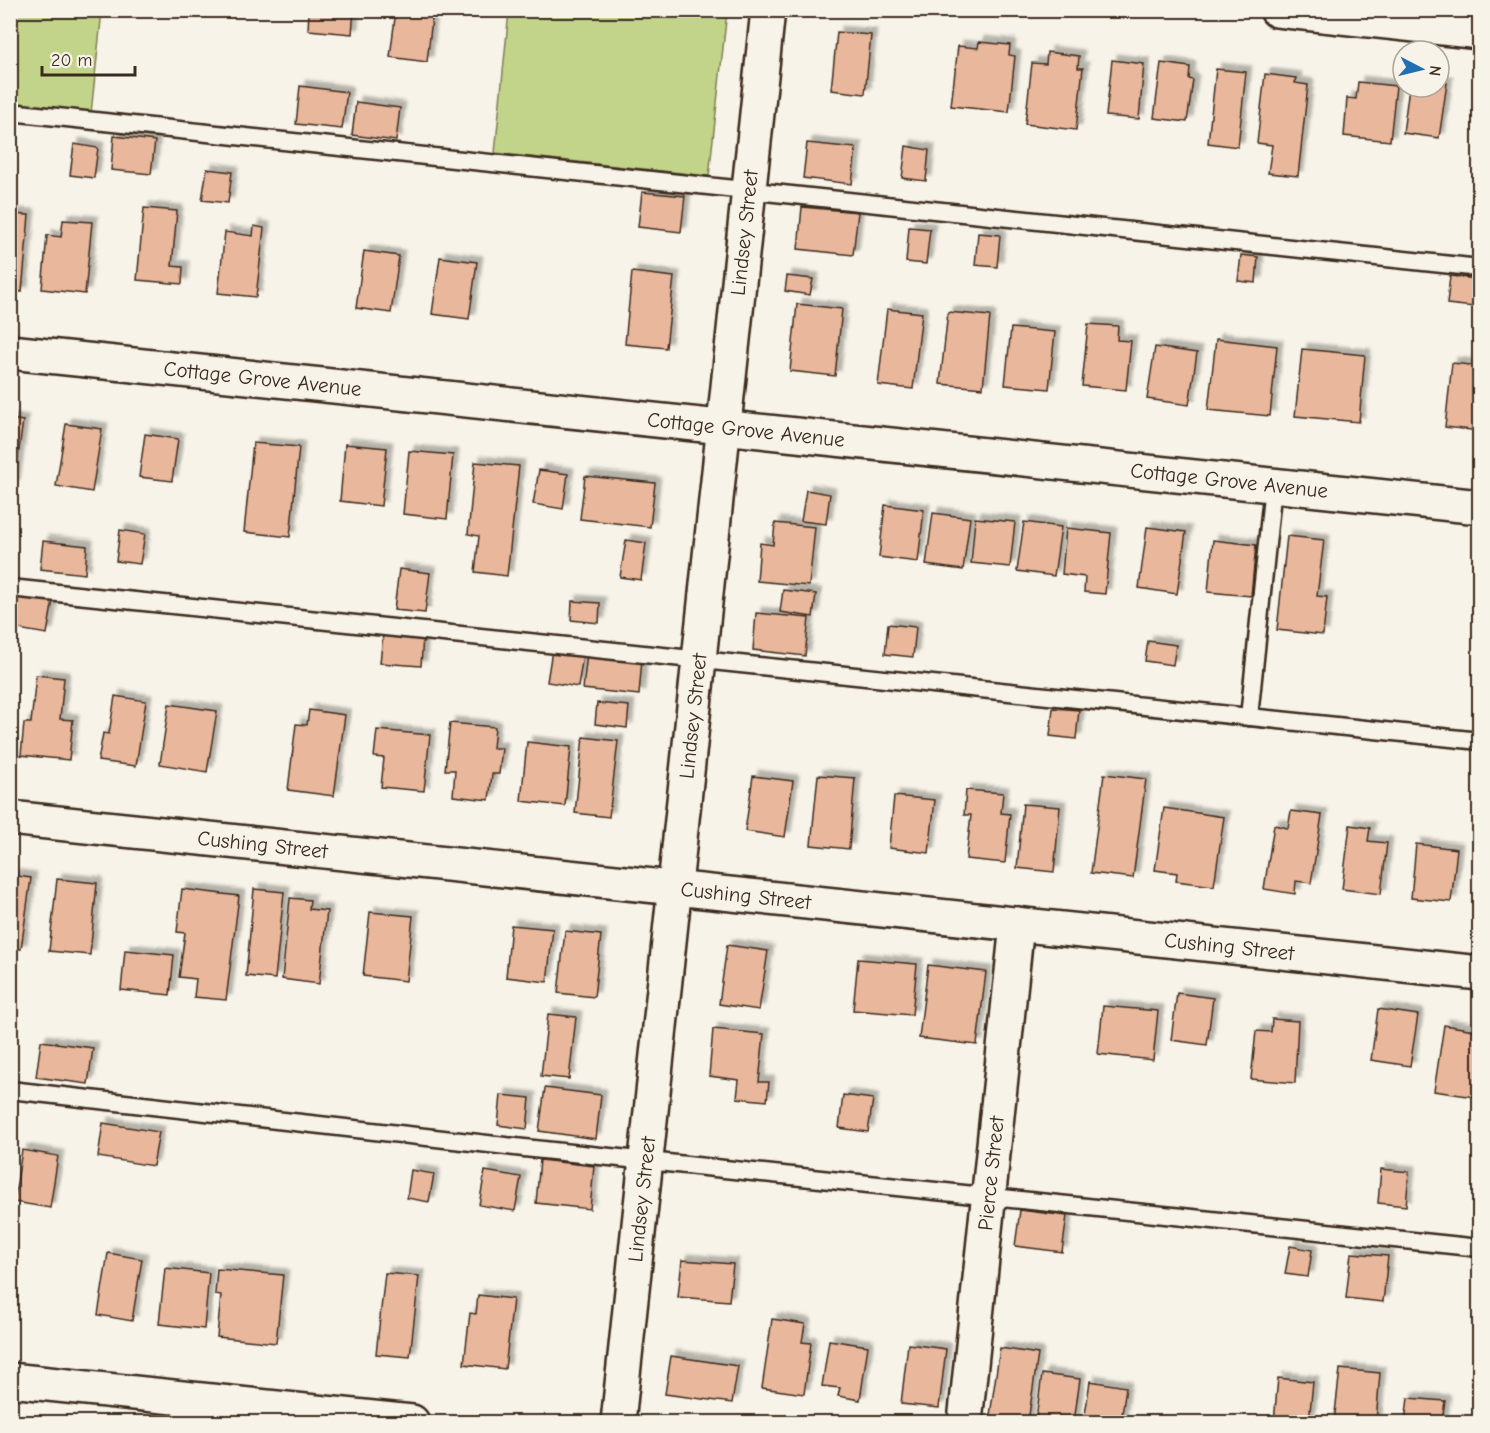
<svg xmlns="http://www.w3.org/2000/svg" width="1490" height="1433" viewBox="0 0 1490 1433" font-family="'Comic Neue',sans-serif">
  <defs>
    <filter id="shadow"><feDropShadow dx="5.5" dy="-5.5" stdDeviation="1.5" flood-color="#0004"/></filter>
  </defs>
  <rect width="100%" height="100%" fill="#f7f3e8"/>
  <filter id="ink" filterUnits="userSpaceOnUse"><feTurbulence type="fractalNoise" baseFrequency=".0167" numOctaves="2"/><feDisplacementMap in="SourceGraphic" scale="12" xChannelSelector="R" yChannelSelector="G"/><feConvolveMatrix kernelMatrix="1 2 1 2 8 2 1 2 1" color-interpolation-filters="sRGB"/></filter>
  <g filter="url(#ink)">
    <g fill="#c1d489" stroke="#7e7f54" stroke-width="1.5">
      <path d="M11,11H102L91,113L11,105Z"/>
      <path d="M509,11H727L709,176L495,153Z"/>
    </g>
    <g fill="#e9b79b" stroke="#3b2a1e" stroke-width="1.5" filter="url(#shadow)">
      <path d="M108,10H148V15Z"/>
      <path d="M309,10H354L352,34L308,30Z"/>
      <path d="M396,10H433L427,62L390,57Z"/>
      <path d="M837,32L871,35L865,94L831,90Z"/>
      <path d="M979,42L1010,45L1009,55L1015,56L1009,112L951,106L958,46L978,48Z"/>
      <path d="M1047,52L1079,56L1078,68H1083L1076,130L1025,124L1032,63L1046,64Z"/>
      <path d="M1112,60L1144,64L1139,119L1106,116Z"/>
      <path d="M1161,63L1190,67L1189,79L1193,80L1187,122L1154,118Z"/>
      <path d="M1216,69L1246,72L1238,147L1208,143Z"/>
      <path d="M1265,74L1296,78L1295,83L1308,85L1298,176L1268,173L1272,145L1257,143Z"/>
      <path d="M1358,82L1396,86L1390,141L1344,136L1347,98L1356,99Z"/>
      <path d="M1439,82L1447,83L1439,138L1403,133L1409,87H1439Z"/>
      <path d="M300,86L347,92L342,129L296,124Z"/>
      <path d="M356,102L400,108L396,141L352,135Z"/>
      <path d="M114,136L155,141L151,174L111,170Z"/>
      <path d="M807,143L856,148L852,184L803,178Z"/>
      <path d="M74,144L98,148L94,178L70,175Z"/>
      <path d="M906,146L929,150L926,181L902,178Z"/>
      <path d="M207,169L232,172L228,203L202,200Z"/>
      <path d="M642,192L685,196L681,232L638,227Z"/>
      <path d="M802,207L858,212L853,255L798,249Z"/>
      <path d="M144,208L177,211L172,266L183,267L182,284L137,280Z"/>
      <path d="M10,214L29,215L22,292L10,291Z"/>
      <path d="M63,220L92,222L85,294L42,289L47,235L61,237Z"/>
      <path d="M254,226L264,228L256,297L218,293L225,232L253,236Z"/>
      <path d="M909,227L930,229L926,264L906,262Z"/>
      <path d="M978,233L1000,235L997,267L975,265Z"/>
      <path d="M364,251L399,256L391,313L356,308Z"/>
      <path d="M1241,255L1258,257L1256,283L1238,281Z"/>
      <path d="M440,257L477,262L469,319L432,314Z"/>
      <path d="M632,272L674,277L666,348L625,344Z"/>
      <path d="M787,276L813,279L810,295L785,291Z"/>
      <path d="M1450,276L1477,279L1474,307L1447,304Z"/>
      <path d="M797,304L842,309L835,376L790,371Z"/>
      <path d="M887,309L922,313L913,389L878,385Z"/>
      <path d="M948,312L990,316L983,388L940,384Z"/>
      <path d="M1088,324L1118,326L1117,340L1131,341L1126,390L1082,386Z"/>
      <path d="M1011,328L1055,332L1049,389L1005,385Z"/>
      <path d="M1216,339L1277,346L1270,416L1208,410Z"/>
      <path d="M1155,347L1197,353L1189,405L1147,399Z"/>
      <path d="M1302,349L1365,355L1359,422L1295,416Z"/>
      <path d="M1452,363L1480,366V431L1445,427Z"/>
      <path d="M10,419L23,421L14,485L10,484Z"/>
      <path d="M66,424L102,429L92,492L56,486Z"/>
      <path d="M145,434L178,439L172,481L139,477Z"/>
      <path d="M253,443L299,447L290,537L244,532Z"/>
      <path d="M345,444L387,448L381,506L340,501Z"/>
      <path d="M409,451L453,455L447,519L403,514Z"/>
      <path d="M475,462L519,466L507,576L475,572L479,536L468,534Z"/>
      <path d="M539,470L568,474L563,509L533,504Z"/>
      <path d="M585,476L655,483L650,527L580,519Z"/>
      <path d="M806,490L830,494L826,524L801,521Z"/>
      <path d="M885,505L924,510L918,562L879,557Z"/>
      <path d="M933,513L970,518L963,570L926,565Z"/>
      <path d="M975,518L1015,522L1010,567L971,563Z"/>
      <path d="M1024,522L1061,527L1054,576L1017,571Z"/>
      <path d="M775,523L815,527L809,586L757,581L760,543L773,545Z"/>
      <path d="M1147,527L1186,532L1177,594L1139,588Z"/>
      <path d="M1066,528L1111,533L1105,594L1084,592L1085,577L1062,574Z"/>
      <path d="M120,530L145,534L140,564L116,561Z"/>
      <path d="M1287,536L1324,540L1317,596L1327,597L1323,635L1277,630Z"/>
      <path d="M626,540L646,543L641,580L620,577Z"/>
      <path d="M1213,540L1256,545L1251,596L1208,592Z"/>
      <path d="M43,541L87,546L85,574L40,569Z"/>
      <path d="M399,569L430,573L425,613L394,610Z"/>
      <path d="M783,590L816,594L813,617L780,612Z"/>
      <path d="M18,594L53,600L47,634L12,628Z"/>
      <path d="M572,601L600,603L599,623L571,620Z"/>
      <path d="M756,613L809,618L805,656L753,650Z"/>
      <path d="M888,624L916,627L913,657L885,654Z"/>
      <path d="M383,634L423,637L421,666L380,663Z"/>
      <path d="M1148,641L1176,645L1173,665L1145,661Z"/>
      <path d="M552,650L583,655L578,687L547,682Z"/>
      <path d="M587,653L642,659L639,695L583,689Z"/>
      <path d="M36,675L64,678L60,719L73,720L69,760L21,755L24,723H31Z"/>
      <path d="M115,696L146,701L136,766L98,761L103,733L109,734Z"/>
      <path d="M597,703L629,706L627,728L595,724Z"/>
      <path d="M169,704L217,711L207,772L160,764Z"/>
      <path d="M1053,708L1079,710L1076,739L1050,736Z"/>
      <path d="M309,710L345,715L334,796L288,790L296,724L307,725Z"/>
      <path d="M450,723L495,727L493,748H502L499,774H492L489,800L453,796L455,770H445Z"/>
      <path d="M377,730L430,735L424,791L381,787L384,758L374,757Z"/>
      <path d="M583,737L618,741L609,817L575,813Z"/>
      <path d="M527,742L571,747L565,806L521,801Z"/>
      <path d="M1104,774L1146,779L1133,878L1091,873Z"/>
      <path d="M818,775L855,778L849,849L811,845Z"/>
      <path d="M753,776L793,781L785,837L745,831Z"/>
      <path d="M966,790L1003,793L1001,813L1010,814L1005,863L966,859L971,815H964Z"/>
      <path d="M894,796L935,800L929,853L889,848Z"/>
      <path d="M1023,804L1060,807L1054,872L1017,868Z"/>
      <path d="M1164,808L1224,817L1214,886L1176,881L1177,873L1155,870Z"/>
      <path d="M1291,811L1322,815L1311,883L1296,881L1295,894L1264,889L1274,825L1288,828Z"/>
      <path d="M1350,825L1370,828L1368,841L1387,843L1381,894L1342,889Z"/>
      <path d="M1416,844L1457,849L1451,902L1411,898Z"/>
      <path d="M10,875L31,878L21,949L10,947Z"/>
      <path d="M57,879L97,883L90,955L49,951Z"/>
      <path d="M182,889L239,896L226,1000L194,997L196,979L179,977L185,933L177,932Z"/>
      <path d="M254,889L284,892L275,979L246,976Z"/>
      <path d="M290,898L310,900L309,909L327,911L319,984L282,979Z"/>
      <path d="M370,912L413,916L406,981L363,976Z"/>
      <path d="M511,925L553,929L547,982L506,977Z"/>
      <path d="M565,931L601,935L594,997L558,993Z"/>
      <path d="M727,945L768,951L759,1010L719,1004Z"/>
      <path d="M125,950L174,955L170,995L121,990Z"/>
      <path d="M858,959L917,964L912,1015L853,1010Z"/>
      <path d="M928,965L986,972L977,1045L919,1038Z"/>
      <path d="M1177,993L1213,998L1207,1045L1171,1040Z"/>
      <path d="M1103,1006L1158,1011L1153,1060L1098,1054Z"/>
      <path d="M1378,1009L1418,1015L1410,1066L1371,1060Z"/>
      <path d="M548,1014L576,1017L569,1079L541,1076Z"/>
      <path d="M1272,1019L1298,1021L1295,1083L1251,1079L1256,1031L1271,1032Z"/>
      <path d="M1444,1025L1480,1031V1056L1474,1097L1434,1091Z"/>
      <path d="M713,1029L764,1034L759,1082H769L767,1101L737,1098L739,1080L709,1076Z"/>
      <path d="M41,1041L93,1048L88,1084L36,1077Z"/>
      <path d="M545,1088L601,1095L596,1139L539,1131Z"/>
      <path d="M501,1095L530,1098L527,1129L498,1125Z"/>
      <path d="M843,1095L873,1099L868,1132L839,1128Z"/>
      <path d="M103,1123L159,1132L153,1166L98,1157Z"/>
      <path d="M22,1150L58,1156L50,1208L14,1202Z"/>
      <path d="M540,1160L594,1166L590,1209L536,1203Z"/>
      <path d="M1381,1169L1409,1172L1406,1206L1378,1203Z"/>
      <path d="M411,1170L434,1174L429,1202L407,1198Z"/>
      <path d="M485,1171L521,1177L515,1211L479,1205Z"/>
      <path d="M1020,1210L1067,1216L1062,1252L1015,1246Z"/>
      <path d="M1290,1246L1312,1250L1308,1277L1285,1274Z"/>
      <path d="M108,1253L142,1259L132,1321L98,1315Z"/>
      <path d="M1351,1253L1388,1256L1383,1302L1346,1298Z"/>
      <path d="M682,1260L733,1264L729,1301L678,1297Z"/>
      <path d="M165,1268L209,1273L204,1329L159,1324Z"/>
      <path d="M217,1269L283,1275L276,1343L217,1337L221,1295L215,1294Z"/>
      <path d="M385,1273L419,1276L410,1357L376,1354Z"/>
      <path d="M478,1295L513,1299L505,1369L464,1364L470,1313L476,1314Z"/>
      <path d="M772,1319L805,1324L802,1342L811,1343L804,1394L762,1388Z"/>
      <path d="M829,1340L868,1346L860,1400L838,1396L840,1388L822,1386Z"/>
      <path d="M908,1344L946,1349L939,1408L901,1404Z"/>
      <path d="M1000,1348L1038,1354L1028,1422H989Z"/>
      <path d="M671,1356L738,1366L732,1403L665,1394Z"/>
      <path d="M1340,1369L1380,1373L1376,1422H1334Z"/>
      <path d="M1042,1374L1080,1379L1074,1422L1036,1419Z"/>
      <path d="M1278,1378L1313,1382L1309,1422H1274Z"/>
      <path d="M1090,1381L1126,1387L1121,1422H1084Z"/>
      <path d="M1408,1398L1445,1401L1442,1422H1405Z"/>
    </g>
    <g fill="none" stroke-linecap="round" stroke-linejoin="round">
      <defs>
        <g id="service">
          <path d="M10,112L1480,268"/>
          <path d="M10,588L1480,741"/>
          <path d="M1249,717L1273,486"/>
          <path d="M10,1090L524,1148L1480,1248"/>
        </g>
        <g id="minor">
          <path d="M1277,10L1480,32"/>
          <path id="s1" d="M10,352L1480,507"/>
          <path id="s2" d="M10,818L1480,973"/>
          <path d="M10,1380L412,1422"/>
          <path id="s3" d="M618,1422L768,10"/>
          <path id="s4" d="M965,1422L1017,924"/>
        </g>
      </defs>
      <use href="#service" stroke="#3b2a1e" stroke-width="21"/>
      <use href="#minor" stroke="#3b2a1e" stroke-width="38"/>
      <use href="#service" stroke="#f7f3e8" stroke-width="16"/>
      <use href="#minor" stroke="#f7f3e8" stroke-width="33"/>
    </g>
  </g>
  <g text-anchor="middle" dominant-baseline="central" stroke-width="4.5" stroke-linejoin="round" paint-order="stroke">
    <g font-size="21" fill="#3b2a1e" stroke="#f7f3e8">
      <text stroke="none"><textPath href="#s3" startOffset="1196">Lindsey Street</textPath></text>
      <text stroke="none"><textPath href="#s1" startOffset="254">Cottage Grove Avenue</textPath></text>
      <text stroke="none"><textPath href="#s1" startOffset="740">Cottage Grove Avenue</textPath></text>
      <text stroke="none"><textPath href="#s1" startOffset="1226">Cottage Grove Avenue</textPath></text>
      <text stroke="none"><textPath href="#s3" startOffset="710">Lindsey Street</textPath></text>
      <text stroke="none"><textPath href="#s2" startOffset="254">Cushing Street</textPath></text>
      <text stroke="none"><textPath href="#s2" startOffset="740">Cushing Street</textPath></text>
      <text stroke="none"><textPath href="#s2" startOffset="1226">Cushing Street</textPath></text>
      <text stroke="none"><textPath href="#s4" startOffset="250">Pierce Street</textPath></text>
      <text stroke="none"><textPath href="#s3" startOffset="224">Lindsey Street</textPath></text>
    </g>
  </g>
  <rect width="1490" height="1433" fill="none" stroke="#f7f3e8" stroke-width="36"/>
  <rect x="18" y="18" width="1454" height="1397" fill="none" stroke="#3b2a1e" stroke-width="2" filter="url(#ink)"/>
  <g transform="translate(1421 69) rotate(97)"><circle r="28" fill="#f7f3e8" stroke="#aca397" stroke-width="1.5"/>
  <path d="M0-4.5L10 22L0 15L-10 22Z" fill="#1f6fb2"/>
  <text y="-9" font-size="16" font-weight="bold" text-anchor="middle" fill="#3b2a1e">N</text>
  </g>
  <path d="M42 66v9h93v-9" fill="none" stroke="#3b2a1e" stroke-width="3"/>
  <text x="51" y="66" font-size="18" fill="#3b2a1e" stroke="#f7f3e8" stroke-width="4.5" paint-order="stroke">20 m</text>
</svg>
